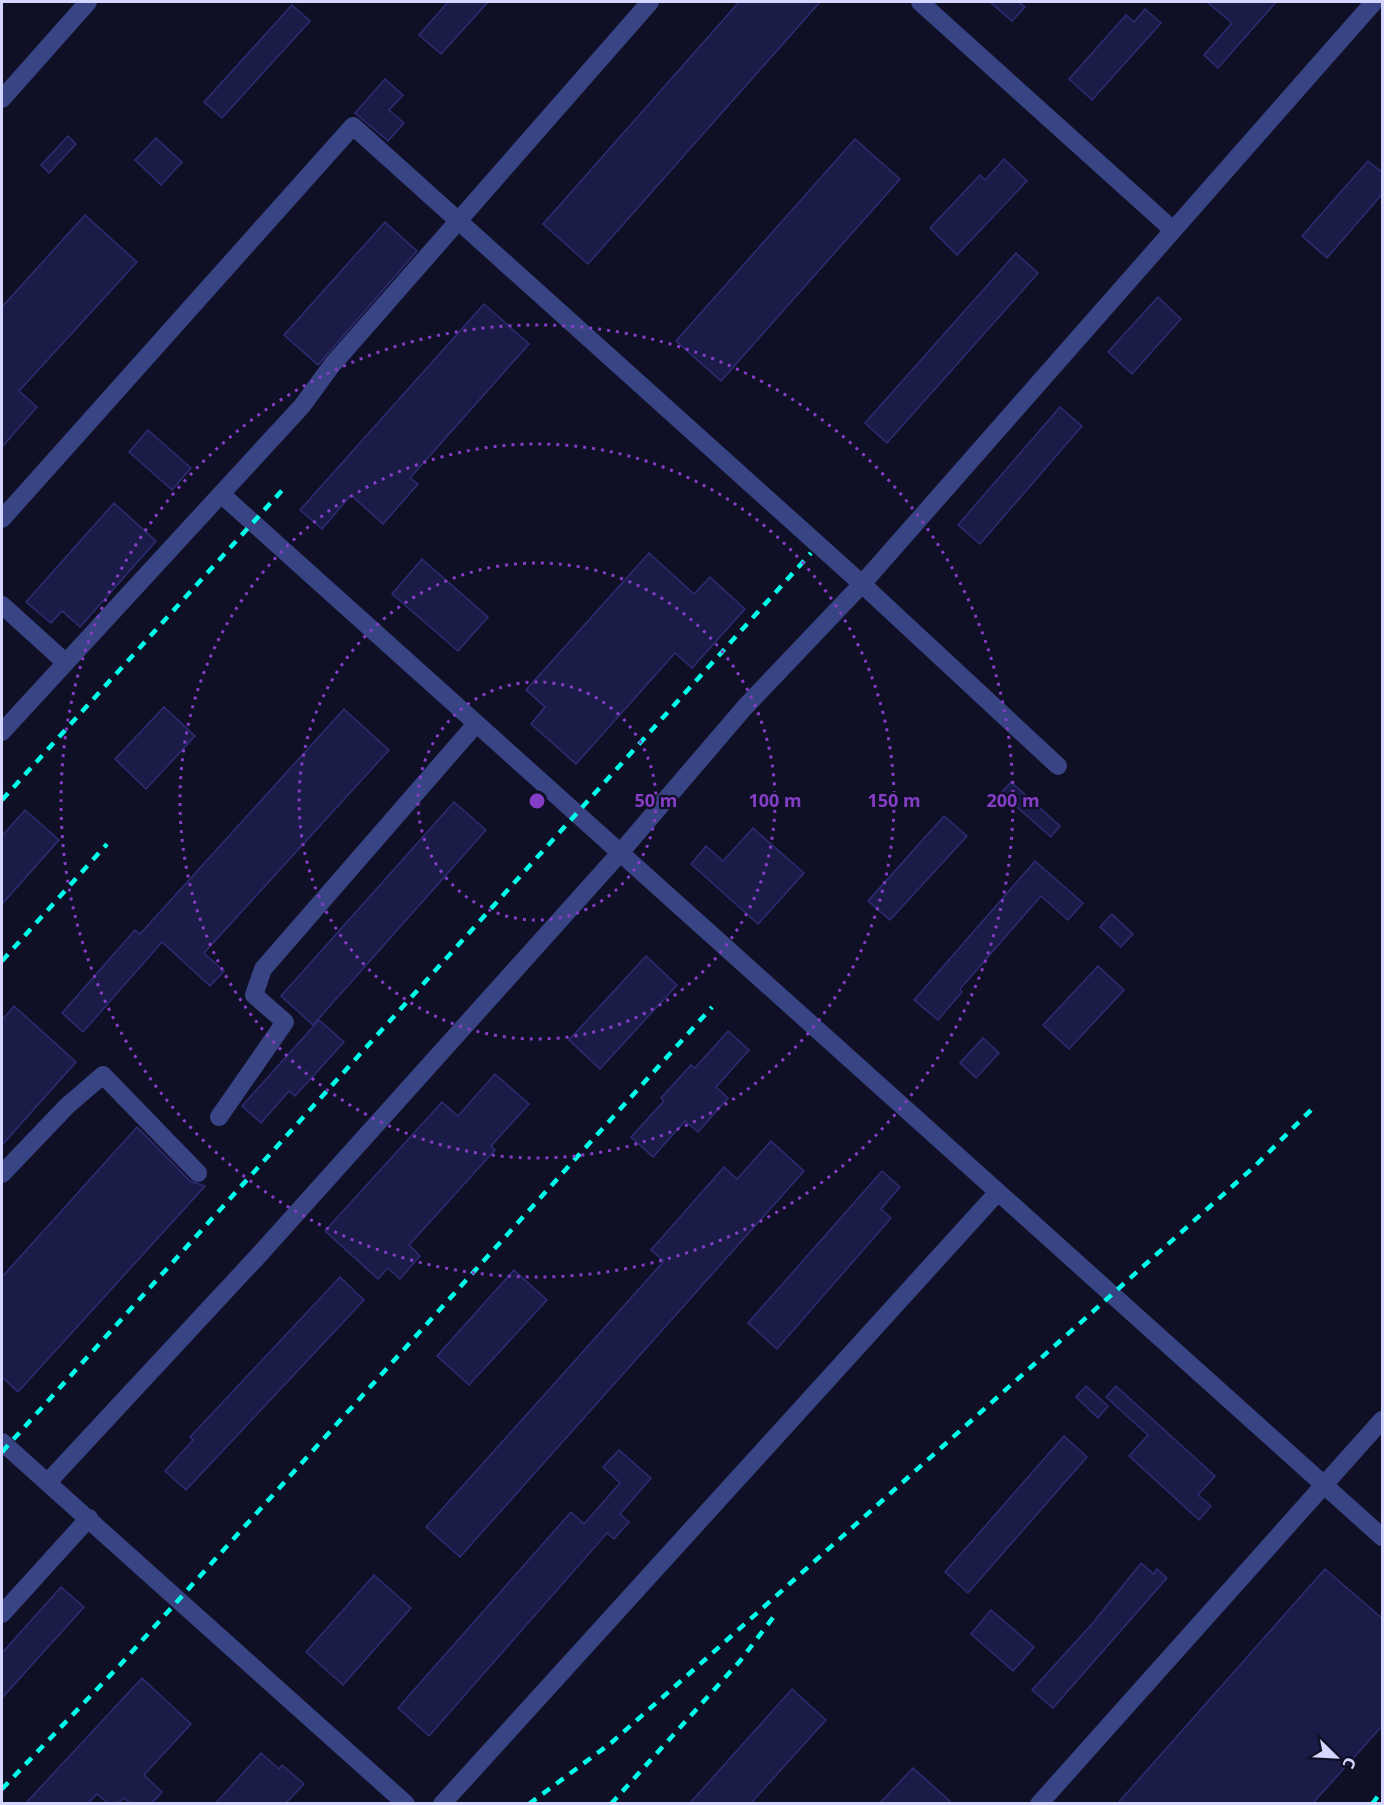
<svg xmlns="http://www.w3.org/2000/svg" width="1384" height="1805" viewBox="0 0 1384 1805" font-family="'Noto Sans',sans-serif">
  <rect width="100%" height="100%" fill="#0f0f26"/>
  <g fill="#1b1b47" stroke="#2e2c73" stroke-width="1.5">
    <path d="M448,2H488L441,54L419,35Z"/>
    <path d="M739,2H820L588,264L543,224Z"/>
    <path d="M990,2H1018L1025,7L1012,21Z"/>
    <path d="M1207,2H1276L1218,68L1204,55L1232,23Z"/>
    <path d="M292,5L310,21L222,118L204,102Z"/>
    <path d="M1145,9L1161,23L1092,100L1069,79L1126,15L1134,22Z"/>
    <path d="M385,79L403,95L389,110L404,123L388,141L355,113Z"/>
    <path d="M68,136L76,144L49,173L41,165Z"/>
    <path d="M156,138L182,162L161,185L135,160Z"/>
    <path d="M855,139L900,179L721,381L676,341Z"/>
    <path d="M1004,159L1027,181L957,255L930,228L980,175L985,180Z"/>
    <path d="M1368,161L1383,173V193L1327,258L1302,236Z"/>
    <path d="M85,215L137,262L19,391L37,407L2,447V307Z"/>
    <path d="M385,222L417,251L318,365L284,335Z"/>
    <path d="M1016,253L1038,273L887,443L865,423Z"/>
    <path d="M1158,297L1181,319L1132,374L1108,352Z"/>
    <path d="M484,304L529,344L410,478L418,484L383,524L351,495L322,529L300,510Z"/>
    <path d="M1060,407L1082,426L980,544L958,525Z"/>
    <path d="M148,430L191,468L172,490L129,452Z"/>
    <path d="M114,503L156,541L80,627L62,611L51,623L26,602Z"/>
    <path d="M649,553L694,594L710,577L745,609L692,668L675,653L576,764L531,724L545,707L526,690Z"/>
    <path d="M422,559L488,617L458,651L392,594Z"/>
    <path d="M164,707L195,736L146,789L115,759Z"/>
    <path d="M344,709L389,750L204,953L224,971L210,986L162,942L83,1032L62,1013L135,930L140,934Z"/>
    <path d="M1011,782L1060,826L1051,837L1001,793Z"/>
    <path d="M454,802L486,830L313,1025L281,996Z"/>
    <path d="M25,810L59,840L2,904V836Z"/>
    <path d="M944,816L967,836L890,920L868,901Z"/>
    <path d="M753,828L804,873L758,924L691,864L706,846L723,861Z"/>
    <path d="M1035,861L1083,903L1068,920L1041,896L960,989L962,992L938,1020L914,1000Z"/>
    <path d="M1112,914L1133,934L1121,947L1100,927Z"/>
    <path d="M646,956L677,985L600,1069L569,1040Z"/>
    <path d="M1098,966L1124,990L1069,1049L1043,1025Z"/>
    <path d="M14,1006L76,1062L2,1145V1020Z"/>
    <path d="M319,1020L344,1042L295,1096L289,1091L261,1123L242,1106Z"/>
    <path d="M728,1031L749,1050L716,1087L728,1098L698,1132L685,1121L653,1157L631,1137L664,1101L661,1098L691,1065L695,1068Z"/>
    <path d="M983,1038L999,1053L976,1078L960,1063Z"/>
    <path d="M495,1074L529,1104L491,1146L495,1150L409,1245L420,1256L400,1279L388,1268L378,1279L325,1231L442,1102L458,1116Z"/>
    <path d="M137,1127L190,1181L205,1186L18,1392L2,1377V1277Z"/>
    <path d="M771,1141L804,1171L460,1557L426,1527L664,1261L651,1250L724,1167L737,1179Z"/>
    <path d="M882,1171L900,1187L881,1209L891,1218L777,1349L748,1323Z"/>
    <path d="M514,1270L547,1300L469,1385L437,1356Z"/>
    <path d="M340,1277L364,1300L186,1490L165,1471L193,1440L190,1437Z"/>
    <path d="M1086,1386L1108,1406L1098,1418L1076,1397Z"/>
    <path d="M1116,1386L1215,1476L1198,1495L1211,1506L1199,1520L1129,1456L1148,1435L1106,1397Z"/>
    <path d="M1064,1436L1087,1457L968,1593L945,1572Z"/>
    <path d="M619,1450L651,1478L620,1514L629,1522L614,1539L607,1533L429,1736L398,1708L571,1512L584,1524L620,1483L603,1467Z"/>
    <path d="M1141,1563L1154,1574L1157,1569L1167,1578L1053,1708L1032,1690L1092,1624Z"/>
    <path d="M1325,1569L1383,1619V1725L1313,1803H1118Z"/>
    <path d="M374,1575L411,1608L343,1685L306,1652Z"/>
    <path d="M61,1587L84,1607L2,1698V1653Z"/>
    <path d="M991,1610L1034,1647L1013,1671L971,1634Z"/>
    <path d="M142,1678L191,1724L144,1775L162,1792L152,1803H130L124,1798L118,1803H108L97,1794L88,1803H26Z"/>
    <path d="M792,1689L826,1720L751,1803H690Z"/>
    <path d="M261,1753L279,1769L282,1765L304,1784L286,1803H216Z"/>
    <path d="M913,1768L952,1803H880Z"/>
  </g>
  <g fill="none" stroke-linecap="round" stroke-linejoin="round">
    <g stroke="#394485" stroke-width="18">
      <path d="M920,2L1173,230"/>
      <path d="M2,99L88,2"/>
      <path d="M221,494L1382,1537"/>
      <path d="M2,519L353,126L862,584L1058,766"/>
      <path d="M2,605L65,662"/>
      <path d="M2,732L302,406L332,365L650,2"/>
      <path d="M219,1117L285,1022L254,995L263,969L476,724"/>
      <path d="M2,1174L67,1106L103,1075L198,1173"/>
      <path d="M2,1442L406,1804"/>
      <path d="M48,1482L258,1256L620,853L745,707L862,584L1374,2"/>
      <path d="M2,1614L89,1518"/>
      <path d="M442,1804L998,1192"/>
      <path d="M1039,1804L1382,1420"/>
    </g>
    <g stroke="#00ffea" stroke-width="4.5" stroke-dasharray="9 8" stroke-linecap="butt">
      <path d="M2,800L286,486"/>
      <path d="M2,961L107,844"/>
      <path d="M2,1452L811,553"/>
      <path d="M2,1789L120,1665L712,1007"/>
      <path d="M529,1804L611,1743L708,1657L1255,1166L1311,1110"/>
      <path d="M611,1804L740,1661L775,1615"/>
      <path d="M1372,1804L1382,1791"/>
    </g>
  </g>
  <g fill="none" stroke="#843dc5" stroke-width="3" stroke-dasharray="3 6">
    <circle cx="537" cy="801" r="119"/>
    <circle cx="537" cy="801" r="238"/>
    <circle cx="537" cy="801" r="357"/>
    <circle cx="537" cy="801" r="476"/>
  </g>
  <circle cx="537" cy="801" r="9" fill="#843dc5" stroke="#0f0f26" stroke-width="3"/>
  <g font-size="18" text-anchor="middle" font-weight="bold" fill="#843dc5" stroke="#0f0f26" stroke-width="4.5" stroke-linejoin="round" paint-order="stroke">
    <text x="656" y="807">50 m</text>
    <text x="775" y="807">100 m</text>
    <text x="894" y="807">150 m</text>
    <text x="1013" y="807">200 m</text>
  </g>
  <rect width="1384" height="1805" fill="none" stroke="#d4d6ff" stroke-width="6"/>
  <g transform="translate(1336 1757) rotate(114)" stroke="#0f0f26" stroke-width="4.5" paint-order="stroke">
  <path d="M0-4.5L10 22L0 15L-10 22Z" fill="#d4d6ff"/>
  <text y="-9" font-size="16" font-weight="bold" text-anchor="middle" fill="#d4d6ff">С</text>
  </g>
</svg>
